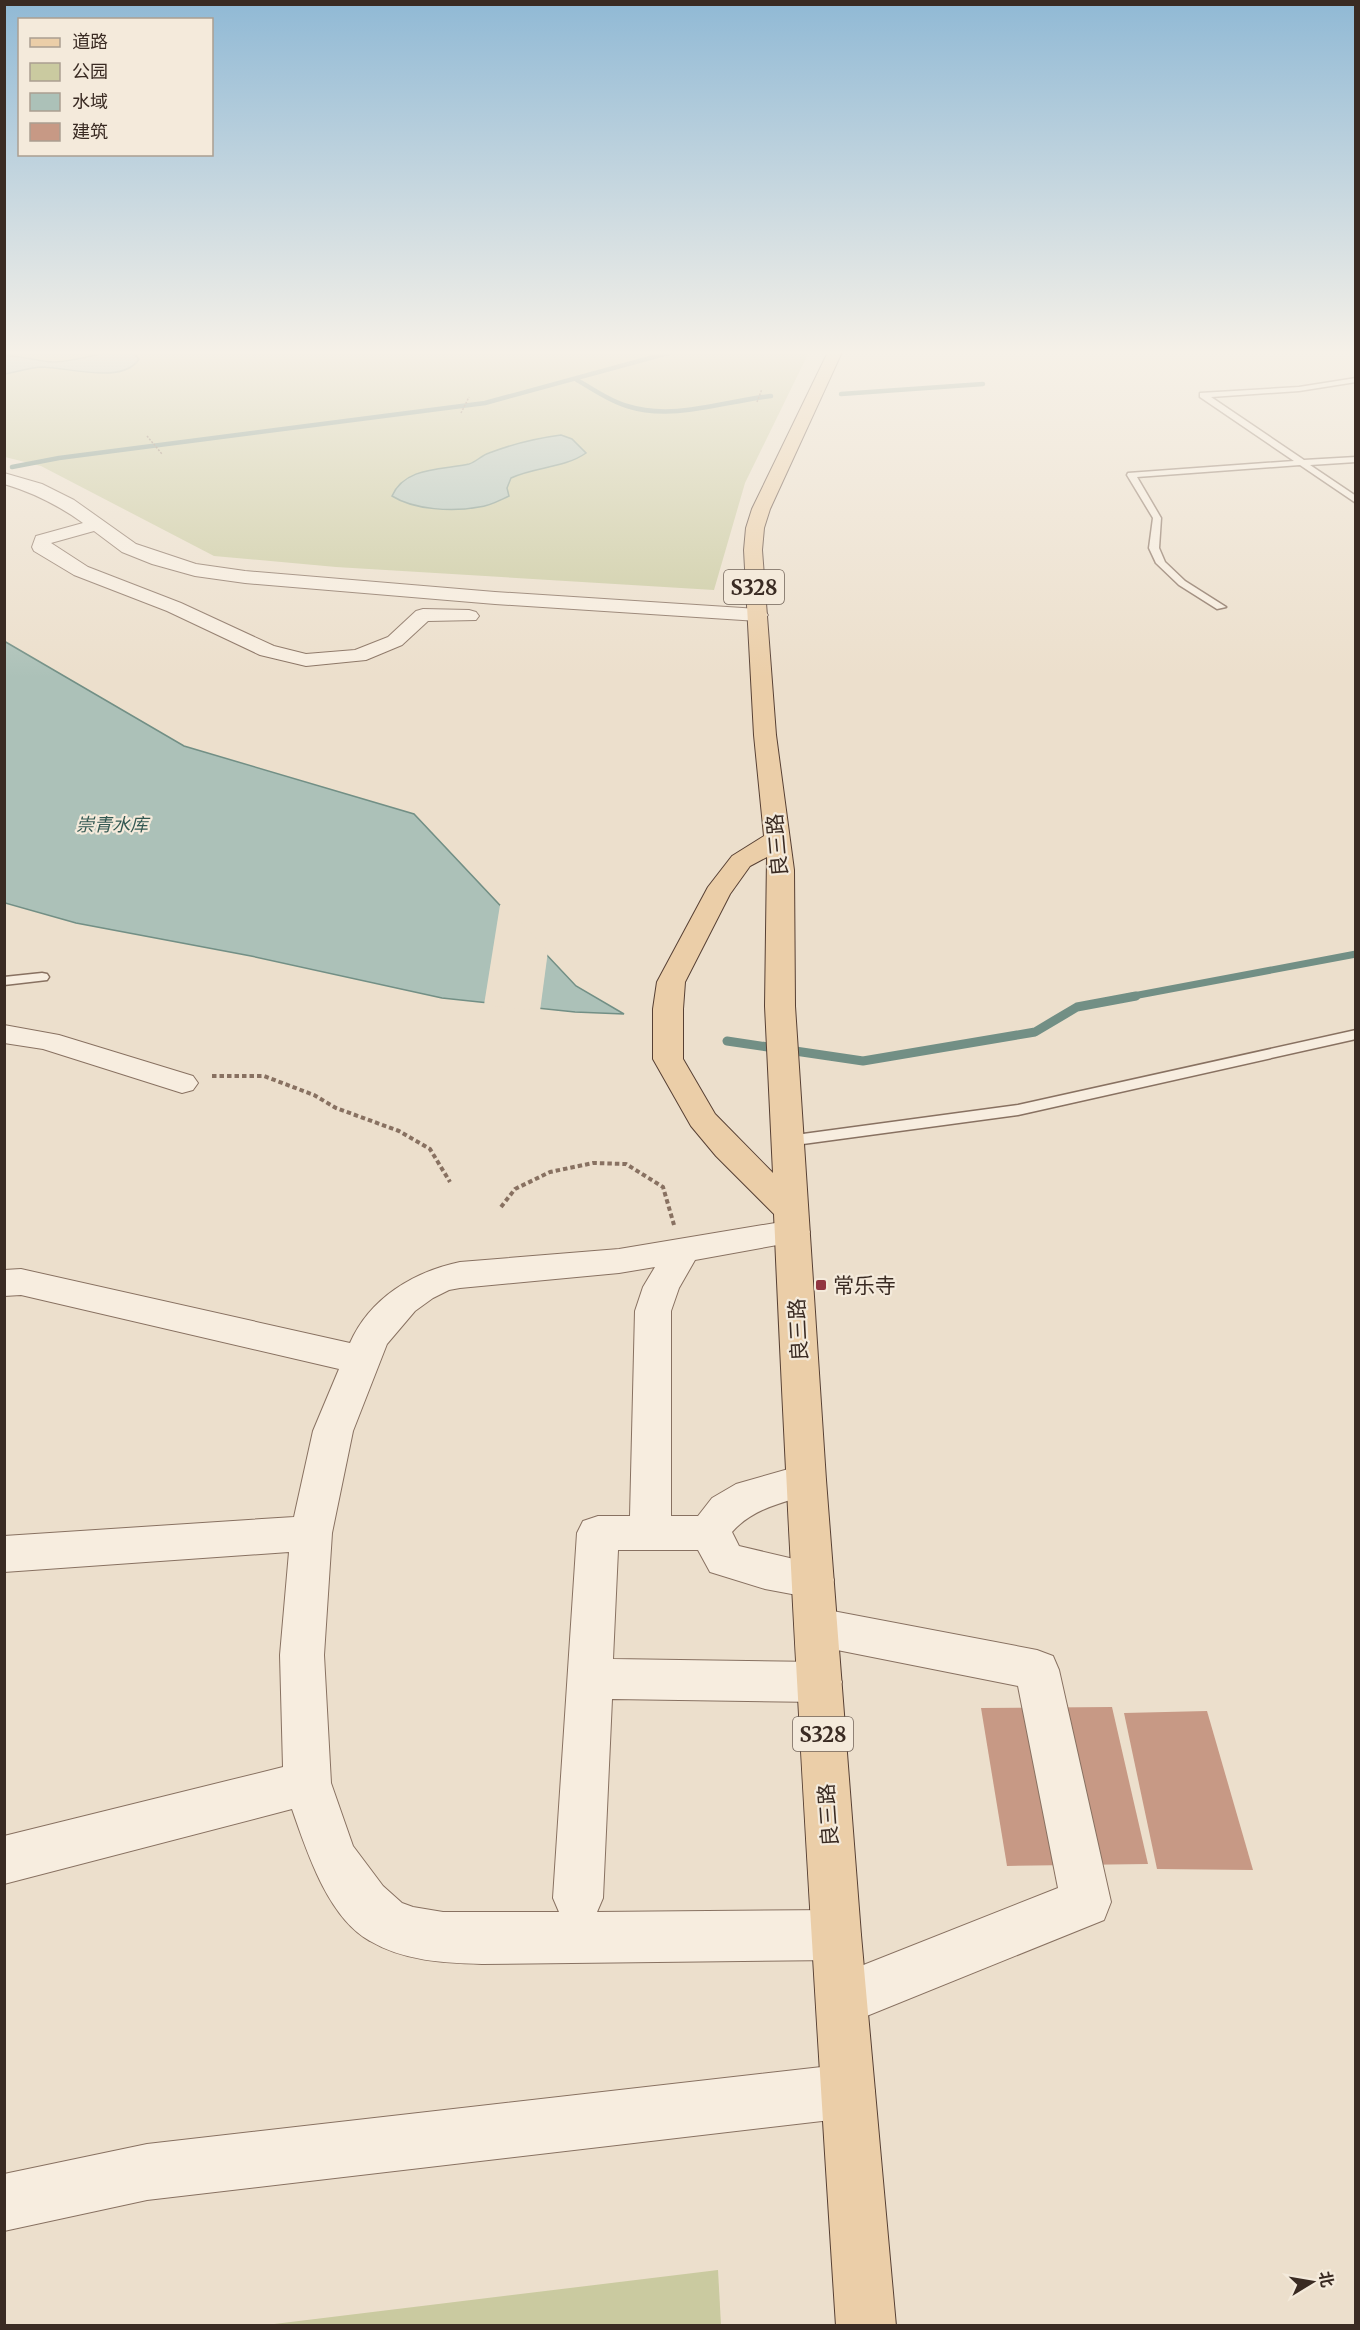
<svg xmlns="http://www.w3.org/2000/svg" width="1360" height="2330" viewBox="0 0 1360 2330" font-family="Merriweather,'Noto Sans SC',serif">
  <rect width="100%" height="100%" fill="#ecdfcc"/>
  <g fill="#cacaa0">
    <path d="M5,352H809L745,483L714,590L336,567L214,556L41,466L5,457Z"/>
    <path d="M718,2270L721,2325H266Z"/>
  </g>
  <g fill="#acc1b8" stroke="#728f85" stroke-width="1.5">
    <path d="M120,352L133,353L139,359C123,385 67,367 41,367C28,368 17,372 5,374V356C22,355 38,362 55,362C78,361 98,352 120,352Z"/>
    <path d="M561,435L572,439L586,453C565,468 534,467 511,478L507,488L509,496C500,500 490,506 479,507C453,512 414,510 392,496C405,466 444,470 469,464C476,462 482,455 489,453C510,445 538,438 561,435Z"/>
    <path d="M4,641L184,746L414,814L576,986L624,1014L575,1012L442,998L251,956L76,923L5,903Z"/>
  </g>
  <path fill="#ecdfcc" d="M500,905H505L548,951L540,1011L484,1005Z"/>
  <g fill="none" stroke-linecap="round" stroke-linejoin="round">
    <g stroke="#728f85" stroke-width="4.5">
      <path d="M577,380C593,389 609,401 627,406C674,421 724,401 771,396"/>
      <path d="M841,394L983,384"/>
      <path d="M12,467L59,458L485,403L672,352"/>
    </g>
    <path stroke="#728f85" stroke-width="7" d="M1128,997L1356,954"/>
    <path stroke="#728f85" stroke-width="9" d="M727,1041L863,1061L1035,1032L1077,1007L1136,996"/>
  </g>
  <g fill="#c79985">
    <path d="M1112,1707L1148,1864L1007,1866L981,1708Z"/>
    <path d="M1207,1711L1253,1870L1157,1869L1124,1713Z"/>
  </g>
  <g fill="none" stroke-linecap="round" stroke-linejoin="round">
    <defs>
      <g id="lane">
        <path d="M1356,378V382L1299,391L1211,397L1304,460L1356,457V462L1310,465L1356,496V503L1300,465L1137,477L1161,518L1159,548L1165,562L1185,581L1226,607L1217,609L1179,585L1156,563L1149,548L1153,518L1127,475L1128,473L1294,461L1200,397V393L1299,387Z"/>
        <path d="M42,973L47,974L49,977L47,980L4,985V977Z"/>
        <path d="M1356,1030V1039L1018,1115L788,1146L782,1145L780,1141L782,1137L788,1136L1018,1105Z"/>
      </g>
      <g id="street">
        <path d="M4,473L42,484L74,500L136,544L196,564L245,571L495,592L758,609L765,611L768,615L765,619L758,621L495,604L245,583L195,576L152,564L122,552L94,531L51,543L88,567L181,603L274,646L306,654L355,650L388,637L416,611L423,609L469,610L476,612L479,616L476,620L428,621L402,645L366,660L306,666L260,655L167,611L74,575L34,551L32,547L36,536L83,523C58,505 34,493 4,484Z"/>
        <path d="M4,1025L59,1035L193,1076L198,1083L193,1090L182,1093L43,1049L4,1043Z"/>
        <path d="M793,1220L805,1224L810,1232L805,1240L695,1260L679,1288L671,1311V1516H698L712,1498L736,1484L806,1464L820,1469L826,1480L820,1491C788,1502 755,1506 732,1532L739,1546L828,1567L834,1580L828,1593L813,1598L765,1589L710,1572L698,1550H618L613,1659L819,1662L835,1668L842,1682L835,1696L819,1702L612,1699L603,1898L597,1912L836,1910L854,1917L861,1935L854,1953L836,1960L482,1964C444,1963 404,1961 370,1941C328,1918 307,1852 292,1809L4,1884V1836L283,1767L280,1655L289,1552L4,1572V1536L294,1517L313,1431L339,1369L21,1295L4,1296V1270L21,1269L350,1343C370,1298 413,1272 460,1262L619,1249ZM655,1267L643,1287L635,1311L630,1516H598L583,1521L577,1533L553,1898L559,1912H443L413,1907L402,1903L383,1886L353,1846L331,1783L324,1655L332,1533L353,1431L387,1344L415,1311L433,1298L449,1290L460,1288L619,1273Z"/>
        <path d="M817,1608L1037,1650L1053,1656L1059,1670L1111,1902L1104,1920L842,2026L823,2019L816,2000L823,1981L1058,1888L1018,1686L817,1646L802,1640L795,1627L802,1614Z"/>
        <path d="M848,2064L867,2072L875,2091L867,2110L848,2118L147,2200L4,2231V2174L147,2144Z"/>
      </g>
      <path id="primary" d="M828,352H842L770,509L764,528L762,550L776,735L794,870L795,1006L826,1480L861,1935L896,2326H836C812,1955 790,1585 774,1214L716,1156L691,1126L653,1059V1009L657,982L708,887L732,856L764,836L754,735L744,550L746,528L752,509ZM767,857L765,1006L773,1173L715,1114L683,1059V1009L685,982L730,894L750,866Z"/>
    </defs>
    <use href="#lane" stroke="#887161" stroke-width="3"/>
    <use href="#street" stroke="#887161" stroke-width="2"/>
    <use href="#primary" stroke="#574034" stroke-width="2"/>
    <g stroke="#887161" stroke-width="1.5" stroke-dasharray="2 1.5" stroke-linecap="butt">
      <path d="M757,402L762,389"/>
      <path d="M461,413L469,397"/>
      <path d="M147,436L162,454"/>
    </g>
    <g stroke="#887161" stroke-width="4" stroke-dasharray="4.5 3" stroke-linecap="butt">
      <path d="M212,1076H264L314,1095L336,1108L399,1131L430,1149L450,1182"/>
      <path d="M501,1207L515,1189L550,1172L593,1163L626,1164L663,1187L674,1225"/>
    </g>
    <use href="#lane" fill="#f7eddf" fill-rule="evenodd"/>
    <use href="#street" fill="#f7eddf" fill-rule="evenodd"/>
    <use href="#primary" fill="#ebcea8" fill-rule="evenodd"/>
  </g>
  <linearGradient id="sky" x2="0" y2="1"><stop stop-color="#90b9d5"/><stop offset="0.52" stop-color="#f6f1e8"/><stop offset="1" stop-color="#f6f1e8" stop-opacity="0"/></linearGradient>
  <rect width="1360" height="678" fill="url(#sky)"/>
  <rect fill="#923541" stroke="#f4eadb" stroke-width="2" x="815" y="1279" width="12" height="12" rx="3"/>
  <g text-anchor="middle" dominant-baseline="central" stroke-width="4.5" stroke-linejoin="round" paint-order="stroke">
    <g font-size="18" font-style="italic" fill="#335852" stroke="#f4eadb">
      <text x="112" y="824">崇青水库</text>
    </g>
    <g fill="#f4eadb" stroke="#72645a" stroke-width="1.5">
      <rect x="724" y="570" width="60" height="34" rx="4.5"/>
      <rect x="793" y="1717" width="60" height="34" rx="4.5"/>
    </g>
    <g font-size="20" font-weight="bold" fill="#3a2b23">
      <text x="754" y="587">S328</text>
      <text x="823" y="1734">S328</text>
    </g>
    <g font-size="21" fill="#3a2b23" stroke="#f4eadb">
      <text transform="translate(777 845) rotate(-95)">良三路</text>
      <text transform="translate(798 1330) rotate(-93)">良三路</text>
      <text transform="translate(828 1815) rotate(-94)">良三路</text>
    </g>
    <g font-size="21" fill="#3a2b23" stroke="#f4eadb" text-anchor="start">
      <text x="833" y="1285">常乐寺</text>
    </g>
  </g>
  <rect width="1360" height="2330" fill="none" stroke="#3a2b23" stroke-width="12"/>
  <rect x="18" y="18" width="195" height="138" fill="#f4eadb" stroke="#aa9e91" stroke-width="1.5"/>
  <rect x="30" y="38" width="30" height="9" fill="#ebcea8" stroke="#aa9e91" stroke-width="1.5"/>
  <text x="72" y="48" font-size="18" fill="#3a2b23">道路</text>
  <rect x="30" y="63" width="30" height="18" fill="#cacaa0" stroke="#aa9e91" stroke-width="1.5"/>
  <text x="72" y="78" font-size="18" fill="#3a2b23">公园</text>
  <rect x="30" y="93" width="30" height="18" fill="#acc1b8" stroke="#aa9e91" stroke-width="1.5"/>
  <text x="72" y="108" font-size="18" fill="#3a2b23">水域</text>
  <rect x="30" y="123" width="30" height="18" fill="#c79985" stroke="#aa9e91" stroke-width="1.5"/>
  <text x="72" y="138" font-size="18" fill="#3a2b23">建筑</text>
  <g transform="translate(1312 2282) rotate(79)" stroke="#f4eadb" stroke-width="4.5" paint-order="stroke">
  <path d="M0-4.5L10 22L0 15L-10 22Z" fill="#3a2b23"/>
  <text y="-9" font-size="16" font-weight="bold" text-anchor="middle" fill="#3a2b23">北</text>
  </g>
</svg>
